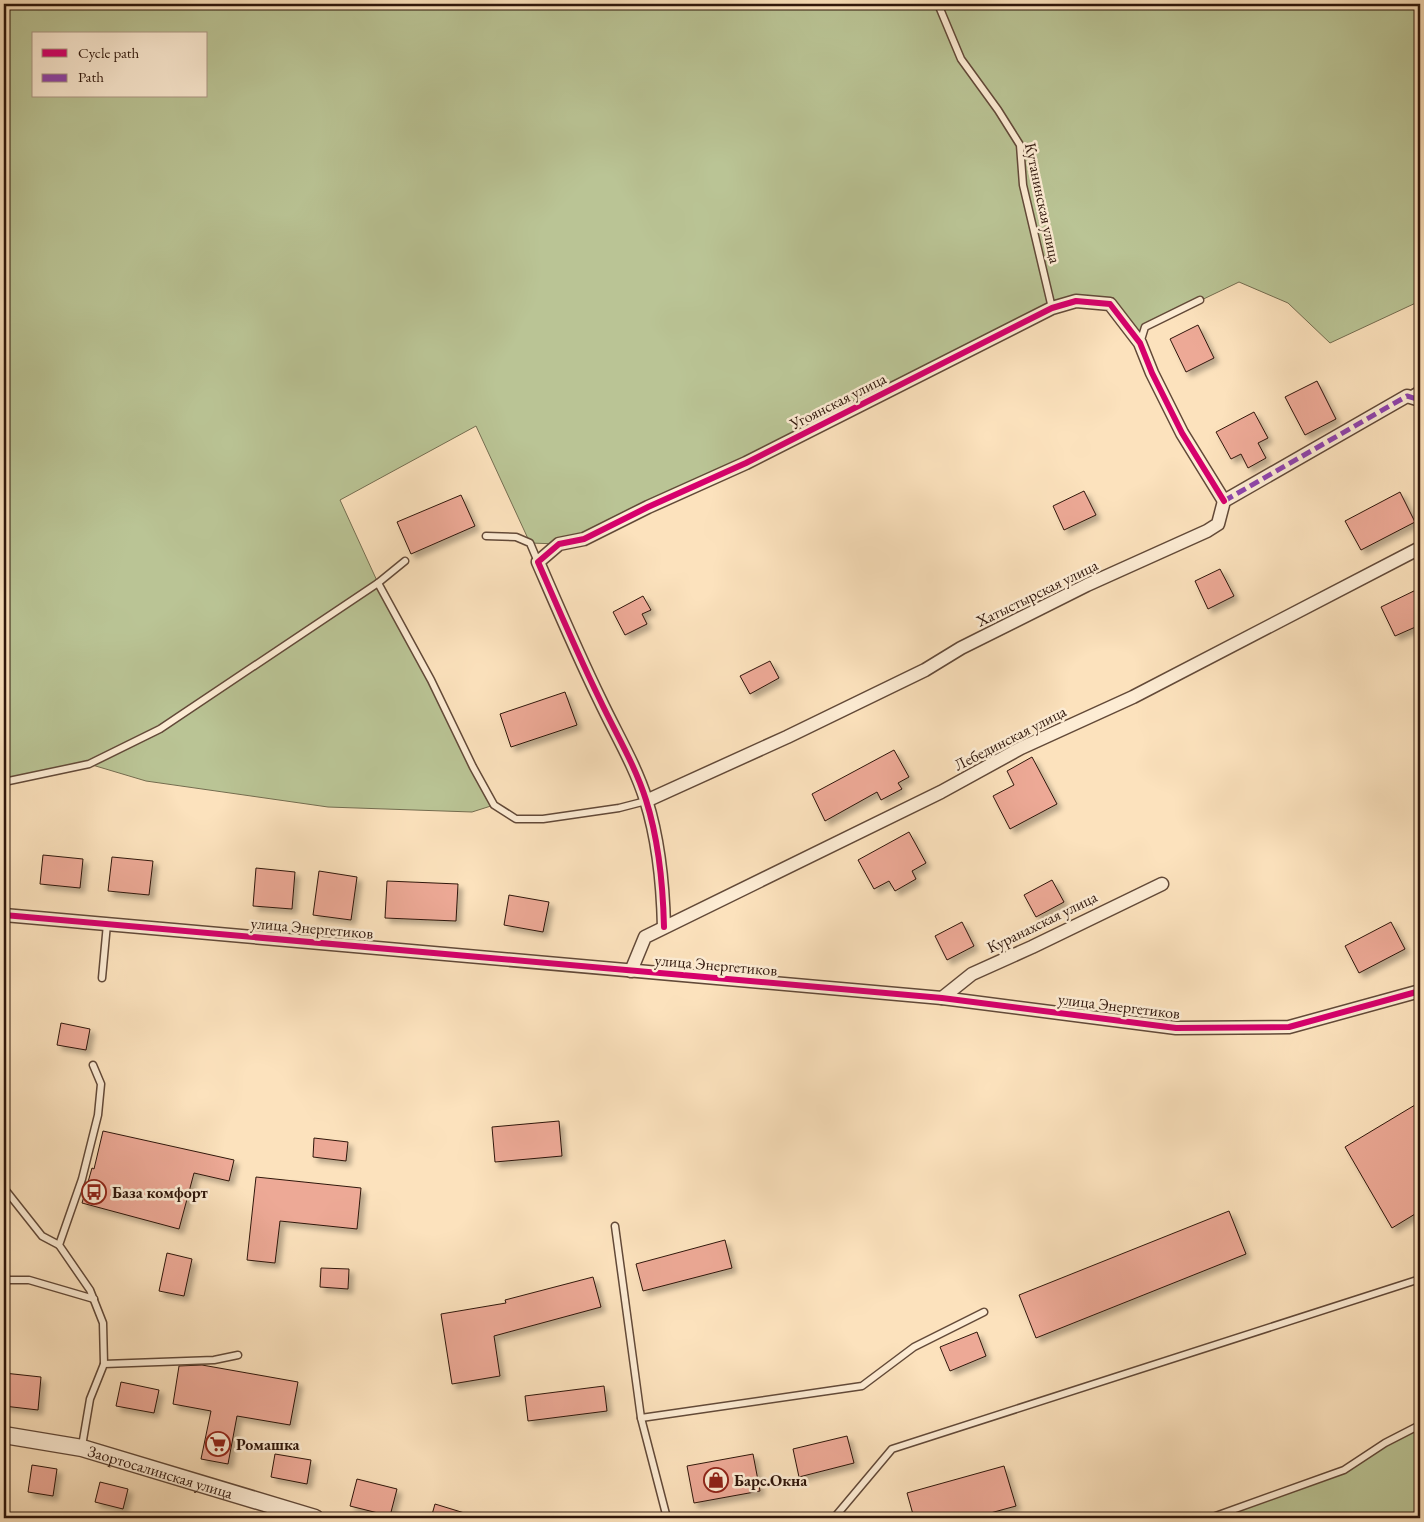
<svg xmlns="http://www.w3.org/2000/svg" width="1424" height="1522" viewBox="0 0 1424 1522" font-family="'EB Garamond',serif">
  <defs>
    <filter id="shadow"><feDropShadow dx="4.5" dy="4.5" stdDeviation="2.5" flood-color="#0004"/></filter>
  </defs>
  <rect width="100%" height="100%" fill="#fce2bd"/>
  <filter id="stains"><feTurbulence type="fractalNoise" baseFrequency=".004" numOctaves="4"/><feColorMatrix values="0 0 0 0 .2 0 0 0 0 .09 0 0 0 0 .02 0 0 0 .5 -.17"/></filter>
  <radialGradient id="worn" r=".72"><stop offset=".6" stop-color="#630" stop-opacity="0"/><stop offset="1" stop-color="#630" stop-opacity=".3"/></radialGradient>
  <g fill="#bac495" stroke="#746d50" fill-rule="evenodd">
    <path d="M4,4H1420V301L1330,343L1288,303L1239,282L1145,327L1140,343L1110,304L1076,301L559,544L530,543L476,426L340,500L378,583L494,805L472,812L328,807L146,781L89,764L4,782ZM34,34H206V96H34Z"/>
    <path d="M1420,1425V1514L1390,1518H1210L1344,1470Z"/>
  </g>
  <g fill="#eda996" stroke="#2f160b" filter="url(#shadow)">
    <path d="M1198,325L1214,358L1186,372L1170,339Z"/>
    <path d="M1317,381L1336,419L1305,435L1285,397Z"/>
    <path d="M1254,412L1268,438L1258,443L1266,458L1248,468L1241,454L1231,459L1216,432Z"/>
    <path d="M1084,491L1096,515L1064,530L1053,506Z"/>
    <path d="M1400,492L1415,522L1361,550L1345,521Z"/>
    <path d="M461,495L475,526L411,554L397,522Z"/>
    <path d="M1220,569L1234,596L1208,609L1195,581Z"/>
    <path d="M1420,588V625L1395,636L1381,607Z"/>
    <path d="M643,596L651,610L642,614L647,624L625,635L613,612Z"/>
    <path d="M770,661L779,678L750,694L740,676Z"/>
    <path d="M565,692L577,725L511,747L500,714Z"/>
    <path d="M894,750L909,777L898,783L902,789L881,800L877,792L825,821L812,794Z"/>
    <path d="M1032,757L1057,804L1010,829L993,796L1014,785L1007,771Z"/>
    <path d="M909,832L926,863L912,871L916,879L895,891L889,881L874,889L858,860Z"/>
    <path d="M43,855L83,859L80,888L40,884Z"/>
    <path d="M112,857L153,861L149,895L108,891Z"/>
    <path d="M256,868L295,872L292,909L253,906Z"/>
    <path d="M319,871L357,877L351,920L313,915Z"/>
    <path d="M1052,880L1064,902L1036,917L1024,895Z"/>
    <path d="M387,881L458,884L456,921L385,918Z"/>
    <path d="M509,895L549,902L543,932L504,925Z"/>
    <path d="M962,922L974,946L947,960L935,936Z"/>
    <path d="M1391,922L1405,949L1359,973L1345,946Z"/>
    <path d="M61,1023L90,1029L86,1050L57,1045Z"/>
    <path d="M1420,1102V1211L1392,1228L1345,1147Z"/>
    <path d="M559,1121L562,1156L495,1162L492,1127Z"/>
    <path d="M103,1131L234,1160L229,1181L194,1173L179,1229L82,1203L92,1168L94,1169Z"/>
    <path d="M314,1138L348,1142L346,1161L313,1157Z"/>
    <path d="M256,1177L361,1188L357,1229L280,1221L275,1263L247,1260Z"/>
    <path d="M1229,1211L1246,1254L1036,1338L1019,1295Z"/>
    <path d="M725,1240L732,1268L643,1291L636,1264Z"/>
    <path d="M167,1253L192,1259L184,1296L159,1291Z"/>
    <path d="M321,1268L349,1269L348,1289L320,1287Z"/>
    <path d="M593,1277L601,1307L494,1336L500,1376L452,1384L441,1314L506,1303L505,1300Z"/>
    <path d="M977,1332L986,1356L950,1371L940,1347Z"/>
    <path d="M202,1365L298,1382L290,1425L237,1416L228,1464L201,1459L211,1411L173,1404L179,1366Z"/>
    <path d="M4,1373L41,1377L38,1410L4,1406Z"/>
    <path d="M121,1382L159,1390L154,1413L116,1406Z"/>
    <path d="M604,1386L607,1411L528,1421L525,1396Z"/>
    <path d="M847,1436L854,1463L799,1477L793,1449Z"/>
    <path d="M275,1454L311,1460L307,1484L271,1477Z"/>
    <path d="M753,1454L760,1491L694,1503L687,1466Z"/>
    <path d="M32,1465L57,1469L53,1496L28,1492Z"/>
    <path d="M1004,1466L1016,1506L972,1518H914L907,1493Z"/>
    <path d="M357,1479L397,1489L390,1516L350,1506Z"/>
    <path d="M100,1482L128,1489L123,1509L95,1502Z"/>
    <path d="M435,1504L471,1515L470,1518H431Z"/>
  </g>
  <g fill="none" stroke-linecap="round" stroke-linejoin="round">
    <defs>
      <g id="service">
        <path d="M938,4L961,59L998,110L1020,145L1023,185L1052,308"/>
        <path d="M1140,343L1145,327L1200,300"/>
        <path d="M1408,396L1420,389"/>
        <path d="M486,536L516,537L530,543L538,562"/>
        <path d="M405,561L378,583L431,680L473,767L494,805L516,819H543L619,808L646,801"/>
        <path d="M4,782L89,764L160,729L378,583"/>
        <path d="M102,978L107,924"/>
        <path d="M93,1065L101,1084L98,1115L82,1179L59,1245L90,1290L103,1323L104,1364"/>
        <path d="M4,1188L42,1236L59,1245"/>
        <path d="M615,1226L641,1418L667,1518"/>
        <path d="M4,1280H29L94,1299"/>
        <path d="M641,1418L862,1386L914,1347L984,1312"/>
        <path d="M82,1446L90,1399L104,1364L214,1360L238,1355"/>
        <path d="M834,1518L892,1449L1420,1279"/>
        <path d="M1210,1518L1344,1470L1385,1443L1420,1425"/>
      </g>
      <g id="minor">
        <path d="M646,801L787,737L925,670L961,648L1087,585L1207,531L1218,524L1224,501L1407,396L1420,400"/>
        <path d="M4,915L942,998L1176,1028L1289,1027L1420,991"/>
        <path d="M664,927C663,885 659,841 646,800C635,765 616,734 600,700C578,655 558,608 538,562L559,544L584,539L648,507L746,463L1052,308L1076,301L1110,304L1140,343L1152,373L1182,433L1224,501"/>
        <path d="M631,971L645,937L941,792L1021,748L1133,697L1420,548"/>
        <path d="M942,998L972,974L1032,947L1162,884"/>
      </g>
      <g id="tertiary">
        <path id="s1" d="M4,1435L82,1448L315,1518"/>
      </g>
    </defs>
    <use href="#service" stroke="#624938" stroke-width="9"/>
    <use href="#minor" stroke="#624938" stroke-width="15"/>
    <use href="#tertiary" stroke="#624938" stroke-width="19"/>
    <use href="#service" stroke="#fdecd4" stroke-width="6"/>
    <use href="#minor" stroke="#fdecd4" stroke-width="12"/>
    <use href="#tertiary" stroke="#fdecd4" stroke-width="16"/>
    <path stroke="#8e44ad" stroke-width="5" stroke-dasharray="10 5" stroke-linecap="butt" d="M1224,501L1407,396L1420,400"/>
    <defs>
      <g id="cycleway">
        <path d="M4,915L942,998L1176,1028L1289,1027L1420,991"/>
        <path d="M664,927C663,885 659,841 646,800C635,765 616,734 600,700C578,655 558,608 538,562L559,544L584,539L648,507L746,463L1052,308L1076,301L1110,304L1140,343L1152,373L1182,433L1224,501"/>
      </g>
    </defs>
    <use href="#cycleway" stroke="#fdecd4" stroke-width="9"/>
    <use href="#cycleway" stroke="#d6006c" stroke-width="6"/>
  </g>
  <defs>
    <symbol id="bus-ring" viewBox="-11 -11 22 22"><circle r="9.5" fill="#fdecd4" stroke="#8f2418" stroke-width="1.5"/><path d="M-5-6H5V4H4V6H2V4H-2V6H-4V4H-5ZM-3.5-4V0h7V-4ZM-3.5 1.2v1.5H-2V1.2ZM2 1.2v1.5H3.5V1.2Z" fill="#8f2418"/></symbol>
    <symbol id="supermarket-ring" viewBox="-11 -11 22 22"><circle r="9.5" fill="#fdecd4" stroke="#8f2418" stroke-width="1.5"/><path d="M-6-5.5h2.5l.6 2H6L4.5 2H-2.5L-4.4-4H-6ZM-1.5 3.2a1.3 1.3 0 1 0 .1 0ZM3 3.2a1.3 1.3 0 1 0 .1 0Z" fill="#8f2418"/></symbol>
    <symbol id="shop-ring" viewBox="-11 -11 22 22"><circle r="9.5" fill="#fdecd4" stroke="#8f2418" stroke-width="1.5"/><path d="M-5-2.5h2.3a2.7 3.5 0 0 1 5.4 0H5L5.5 6h-11ZM-1.5-2.5h3a1.5 2.3 0 0 0-3 0Z" fill="#8f2418"/></symbol>
  </defs>
  <g fill-rule="evenodd">
    <use href="#bus-ring" x="80" y="1178" width="28" height="28"/>
    <use href="#supermarket-ring" x="204" y="1430" width="28" height="28"/>
    <use href="#shop-ring" x="702" y="1466" width="28" height="28"/>
  </g>
  <g text-anchor="middle" dominant-baseline="central" stroke-width="5" stroke-linejoin="round" paint-order="stroke">
    <g font-size="16" fill="#2f160b" stroke="#fdecd4">
      <text transform="translate(1043 203) rotate(78)">Кутанинская улица</text>
      <text transform="translate(838 401) rotate(-27)">Угоянская улица</text>
      <text transform="translate(1037 593) rotate(-26)">Хатыстырская улица</text>
      <text transform="translate(1010 738) rotate(-27)">Лебединская улица</text>
      <text transform="translate(1042 922) rotate(-26)">Куранахская улица</text>
      <text transform="translate(312 928) rotate(5)">улица Энергетиков</text>
      <text transform="translate(716 965) rotate(5)">улица Энергетиков</text>
      <text transform="translate(1119 1006) rotate(7)">улица Энергетиков</text>
      <text stroke="none"><textPath href="#s1" startOffset="161">Заортосалинская улица</textPath></text>
    </g>
    <g font-size="16" font-weight="bold" fill="#2f160b" stroke="#fdecd4" text-anchor="start">
      <text x="112" y="1192">База комфорт</text>
      <text x="236" y="1444">Ромашка</text>
      <text x="734" y="1480">Барс.Окна</text>
    </g>
  </g>
  <rect width="1424" height="1522" fill="none" stroke="#fce2bd" stroke-width="20"/>
  <rect x="5" y="5" width="1414" height="1512" fill="none" stroke="#2f160b" stroke-width="2.5"/>
  <rect x="10" y="10" width="1404" height="1502" fill="none" stroke="#2f160b"/>
  <rect x="32" y="32" width="175" height="65" fill="#fdecd4" stroke="#ab9684"/>
  <rect x="42" y="49" width="25" height="8" fill="#d6006c" stroke="#ab9684"/>
  <text x="78" y="58" font-size="15" fill="#2f160b">Cycle path</text>
  <rect x="42" y="74" width="25" height="8" fill="#8e44ad" stroke="#ab9684"/>
  <text x="78" y="82" font-size="15" fill="#2f160b">Path</text>
  <rect width="100%" height="100%" filter="url(#stains)"/>
  <rect width="100%" height="100%" fill="url(#worn)"/>
</svg>
